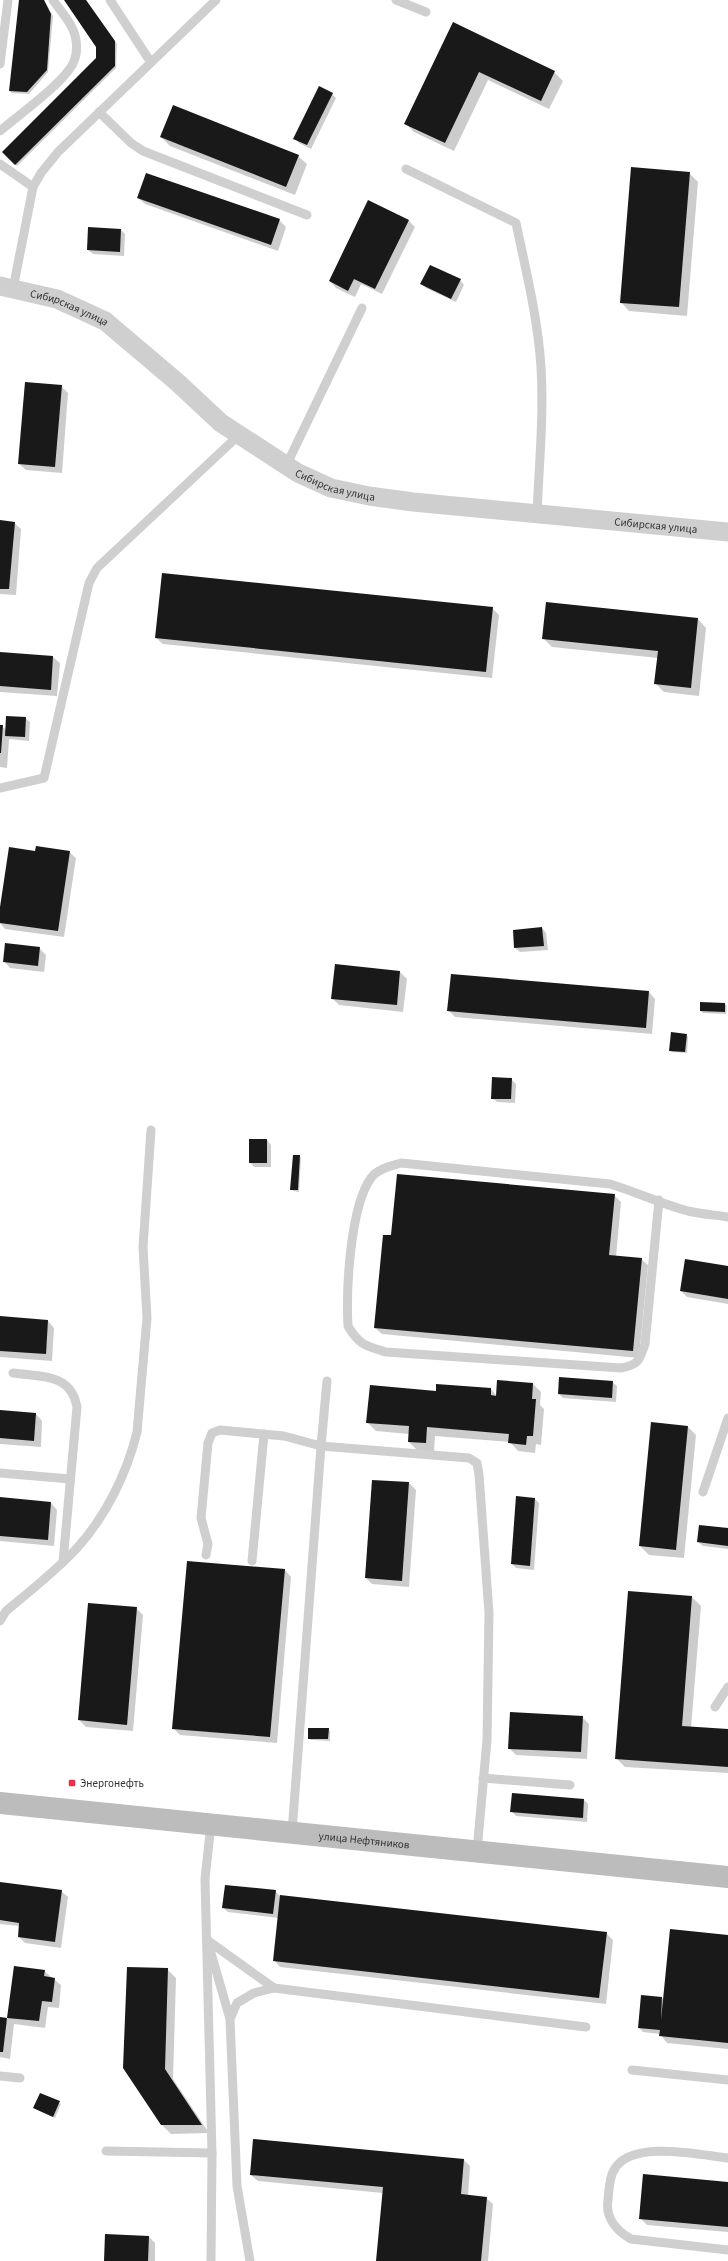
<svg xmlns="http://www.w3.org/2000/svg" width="728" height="2261" viewBox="0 0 728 2261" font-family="'Source Sans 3',sans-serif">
  <rect width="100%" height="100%" fill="#fff"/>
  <g fill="#0003">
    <path d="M20,0H44L53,16L48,72L29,94L12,93L10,91Z"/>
    <path d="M65,0H86L117,44L116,68L17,166L3,152L97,58V47Z"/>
    <path d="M453,24L554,72L563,81L549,109L488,80L454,151L414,132L405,123Z"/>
    <path d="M332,94L336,98L311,149L299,143L295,138Z"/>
    <path d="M161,137L298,156L307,164L295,195L170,146Z"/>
    <path d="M689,173L698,182L687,316L629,311L621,302Z"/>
    <path d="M138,198L279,220L286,227L278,251L145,204Z"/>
    <path d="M408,220L415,227L382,294L361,284L355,297L336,288L330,281Z"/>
    <path d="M89,228L121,230L125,234L124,256L93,254L88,250Z"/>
    <path d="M460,280L464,285L456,302L426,288L422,284Z"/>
    <path d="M61,386L68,393L62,473L26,470L19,464Z"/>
    <path d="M0,521L14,523L21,529L16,595L0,594Z"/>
    <path d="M492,608L499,615L492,678L163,644L156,638Z"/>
    <path d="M698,619L706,628L699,696L664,692L655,683L658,658L552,647L543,638Z"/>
    <path d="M0,653L53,657L60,663L57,696L0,692Z"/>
    <path d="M25,718L30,722L29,741L9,739L7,768L0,767V726L6,729Z"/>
    <path d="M36,852H69L76,858L64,937L5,929L0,923V914Z"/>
    <path d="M542,928L546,933L548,950L520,952L515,948Z"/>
    <path d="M39,948L46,955L44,972L10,968L4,961Z"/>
    <path d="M336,965L400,972L407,979L403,1012L339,1005L332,998Z"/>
    <path d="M649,992L655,999L652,1034L455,1017L448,1010Z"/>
    <path d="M725,1004L727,1006L726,1014L703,1013L701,1011Z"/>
    <path d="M686,1035L688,1037L687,1053L672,1052L670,1050Z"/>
    <path d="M511,1079L516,1084L515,1103L497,1102L492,1098Z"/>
    <path d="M267,1140L271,1145V1167H254L250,1162Z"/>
    <path d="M299,1156L301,1158L299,1192L293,1191L292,1189Z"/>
    <path d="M614,1195L621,1202L616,1257L641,1259L648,1265L639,1358L382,1334L375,1328L392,1236Z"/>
    <path d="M728,1267V1304L687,1297L681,1291Z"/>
    <path d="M0,1317L48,1321L54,1328L52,1361L0,1357Z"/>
    <path d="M612,1382L617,1386L616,1402L563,1398L559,1394Z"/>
    <path d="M533,1384L541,1392L540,1405L544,1409L541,1445L536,1444L535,1453L518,1451L510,1442L435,1436L434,1452L417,1450L409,1442V1434L376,1431L367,1422L437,1392L491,1389L497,1396Z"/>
    <path d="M0,1411L36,1414L42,1421L41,1447L0,1444Z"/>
    <path d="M688,1427L696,1435L684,1558L649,1555L640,1546Z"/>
    <path d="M373,1481L409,1483L416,1490L409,1587L372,1584L366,1578Z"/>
    <path d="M0,1498L51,1503L57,1510L54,1546L0,1541Z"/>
    <path d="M517,1498L535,1499L539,1503L534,1570L516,1568L512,1564Z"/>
    <path d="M728,1529V1549L703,1546L698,1542Z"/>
    <path d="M285,1570L291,1577L277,1743L180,1735L173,1728Z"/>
    <path d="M692,1597L701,1606L691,1728L728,1730V1773L625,1767L616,1758Z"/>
    <path d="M89,1604L136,1608L143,1615L133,1731L86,1727L79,1720Z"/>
    <path d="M582,1717L589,1724L587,1759L516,1755L509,1748Z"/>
    <path d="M328,1729L330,1731V1741L311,1740L309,1738Z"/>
    <path d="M584,1800L588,1804L587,1822L516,1816L512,1812Z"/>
    <path d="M0,1883L61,1891L68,1897L61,1948L25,1943L19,1937L20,1926L0,1924Z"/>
    <path d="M275,1891L280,1896L606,1933L613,1940L606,2004L280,1967L274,1960L278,1918L228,1912L223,1908Z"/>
    <path d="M728,1936V2049L667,2043L660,2034L643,2032L639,2028L662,1998L664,2000Z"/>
    <path d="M14,1967L44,1971L61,1985L59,2008L48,2007L45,2028L14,2024L10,2059L0,2057V2018L8,2019Z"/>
    <path d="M167,1969L176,1978L173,2079L209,2133L171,2134L162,2125Z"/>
    <path d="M41,2094L61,2104L55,2118L34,2108Z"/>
    <path d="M464,2160L470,2166L468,2196L486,2198L493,2204L488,2261H377L383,2193L258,2181L251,2175Z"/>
    <path d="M728,2183V2232L647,2225L640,2218Z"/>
    <path d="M149,2237L155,2243V2261H105Z"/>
  </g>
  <g fill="#191919">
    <path d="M19,0H44L51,14L47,70L27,92L9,91Z"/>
    <path d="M64,0H86L115,41V66L15,165L2,152L96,58V47Z"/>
    <path d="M453,22L555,71L541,101L479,72L445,143L404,124Z"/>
    <path d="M319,86L333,93L307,145L293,139Z"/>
    <path d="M173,105L299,155L286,187L160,137Z"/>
    <path d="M631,167L690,172L679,307L620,303Z"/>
    <path d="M146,173L280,219L271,245L137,198Z"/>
    <path d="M368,200L409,220L375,289L354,279L348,291L329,281Z"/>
    <path d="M88,227L121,229L120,252L87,250Z"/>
    <path d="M430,265L461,279L451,299L420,284Z"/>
    <path d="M25,382L62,385L55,467L18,464Z"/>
    <path d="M0,520L15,522L9,589H0Z"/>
    <path d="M162,573L493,607L486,672L155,638Z"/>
    <path d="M546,602L698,618L691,688L654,684L658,651L542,639Z"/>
    <path d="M0,652L53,656L51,690L0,686Z"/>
    <path d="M6,716L26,717L25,737L5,736Z"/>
    <path d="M0,725H3L1,753H0Z"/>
    <path d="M36,846L70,851L58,931L0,923V907L9,847L35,851Z"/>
    <path d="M542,927L544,946L514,948L513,930Z"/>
    <path d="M5,943L40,947L38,966L3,962Z"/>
    <path d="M335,964L400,971L397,1005L331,999Z"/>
    <path d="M451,974L649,991L646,1028L447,1011Z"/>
    <path d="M700,1002L725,1003V1012L700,1011Z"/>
    <path d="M671,1032L687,1034L685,1052L669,1051Z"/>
    <path d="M492,1077L512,1078L511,1099H491Z"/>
    <rect x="249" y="1139" width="18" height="24"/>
    <path d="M293,1155H300L298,1190H290Z"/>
    <path d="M397,1174L615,1194L609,1255L642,1258L633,1351L374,1328L383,1235H391Z"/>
    <path d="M685,1259L728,1266V1299L680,1291Z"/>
    <path d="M0,1316L48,1320L46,1354L0,1351Z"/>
    <path d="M559,1377L613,1381L612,1398L558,1394Z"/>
    <path d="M497,1380L533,1383L532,1399H536L533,1436H527L526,1445L508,1443L509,1434L427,1427L426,1443L408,1442L409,1426L366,1423L370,1385L436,1391V1384L491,1388V1395L496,1396Z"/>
    <path d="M0,1410L36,1413L34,1441L0,1438Z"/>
    <path d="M651,1422L688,1426L676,1550L639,1546Z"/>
    <path d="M372,1480L409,1482L402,1581L365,1578Z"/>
    <path d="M516,1496L535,1498L530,1566L511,1564Z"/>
    <path d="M0,1497L51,1502L48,1540L0,1536Z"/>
    <path d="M699,1525L728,1528V1546L697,1542Z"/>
    <path d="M187,1561L285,1569L270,1737L172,1729Z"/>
    <path d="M628,1591L692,1596L682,1726L728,1729V1767L615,1759Z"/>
    <path d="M88,1603L137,1607L127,1725L78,1720Z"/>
    <path d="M510,1712L583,1716L581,1752L508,1749Z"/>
    <path d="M308,1728H329L328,1739H308Z"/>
    <path d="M512,1793L584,1799L583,1818L510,1812Z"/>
    <path d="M0,1882L62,1890L55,1942L18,1937L19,1923L0,1920Z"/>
    <path d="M225,1885L276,1890L273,1914L222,1908Z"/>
    <path d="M280,1895L607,1932L599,1998L273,1961Z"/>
    <path d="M670,1929L728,1935V2043L659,2036L660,2030L638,2028L641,1995L662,1997L661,2020Z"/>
    <path d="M14,1966L45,1970L44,1976L55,1978L52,2002L42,2001L39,2021L7,2018Z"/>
    <path d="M127,1967L168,1968L165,2069L202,2125H161L123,2068Z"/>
    <path d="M0,2017L7,2018L3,2052H0Z"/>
    <path d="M40,2093L60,2101L53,2117L33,2108Z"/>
    <path d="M253,2139L464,2159L461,2194L487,2197L481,2261H376L383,2187L250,2175Z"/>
    <path d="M643,2174L728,2182V2227L639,2219Z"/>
    <path d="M105,2234L149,2236L148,2261H104Z"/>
  </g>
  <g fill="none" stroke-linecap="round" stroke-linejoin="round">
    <g stroke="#cfcfcf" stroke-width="9">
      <path d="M110,0L150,61"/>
      <path d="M396,0L426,12"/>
      <path d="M0,64L8,0"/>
      <path d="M99,112L131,143L143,151L307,215"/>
      <path d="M0,131C17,116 67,81 74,61C77,54 77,47 76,40C74,25 61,12 53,0"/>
      <path d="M0,164L33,187"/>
      <path d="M406,169L516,223C526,271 538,319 541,367C544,416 539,465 537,514"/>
      <path d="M13,289L33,187L41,173L58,152L216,0"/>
      <path d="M286,466L362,308"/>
      <path d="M0,788L44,778L89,583L97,568L239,435"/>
      <path d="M659,1200L645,1344C639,1360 639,1365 621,1368L386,1352C366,1346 359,1345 348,1326C346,1290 350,1207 371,1178C377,1169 391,1166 401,1163L610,1184C636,1192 662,1204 688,1211C701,1214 715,1215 728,1217"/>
      <path d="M13,1373C41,1377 71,1373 77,1407L63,1562"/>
      <path d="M0,1473L70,1479"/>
      <path d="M703,1492L728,1418"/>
      <path d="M206,1555L208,1544L201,1518L208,1443L212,1433L220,1430L284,1436L321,1446L327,1381"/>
      <path d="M252,1561L264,1434"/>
      <path d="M0,1621L6,1611C30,1591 56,1571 77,1548C106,1516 127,1473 137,1432L147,1318L143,1247L151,1130"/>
      <path d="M715,1707L728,1687"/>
      <path d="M483,1778L570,1785"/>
      <path d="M211,1824L205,1879L212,2153L211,2261"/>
      <path d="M292,1832L321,1446L469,1458L477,1463L479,1475L489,1613L487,1740L477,1851"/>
      <path d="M207,1940L274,1988"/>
      <path d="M211,1953L230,2019"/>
      <path d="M632,2070L728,2080"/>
      <path d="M0,2076L20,2078"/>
      <path d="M106,2151L212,2153"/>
      <path d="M728,2158C700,2155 631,2139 614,2170C609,2178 609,2190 608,2200C605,2218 617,2231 631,2239L728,2250"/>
      <path d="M250,2261L237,2186L230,2019L237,2003L254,1993L274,1988L586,2027"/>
    </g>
    <path stroke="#cfcfcf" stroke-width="19" id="s1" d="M0,286L57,299L105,321L177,382L221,423L298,473L331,488L369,496L413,502L728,532"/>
    <path stroke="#bcbcbc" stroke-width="22" id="s2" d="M0,1803L728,1877"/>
  </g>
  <rect fill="#ed2f49" stroke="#fff" stroke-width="1.5" x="68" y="1779" width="8" height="8" rx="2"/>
  <g text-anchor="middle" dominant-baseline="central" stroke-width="4" stroke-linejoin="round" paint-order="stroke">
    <g font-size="11" fill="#323232" stroke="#fff">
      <text stroke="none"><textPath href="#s1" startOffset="73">Сибирская улица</textPath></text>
      <text stroke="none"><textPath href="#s1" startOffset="397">Сибирская улица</textPath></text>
      <text stroke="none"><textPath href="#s1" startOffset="721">Сибирская улица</textPath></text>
      <text stroke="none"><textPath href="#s2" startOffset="366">улица Нефтяников</textPath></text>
    </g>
    <g font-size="11" fill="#323232" stroke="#fff" text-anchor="start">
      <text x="80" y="1783">Энергонефть</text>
    </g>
  </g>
</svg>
